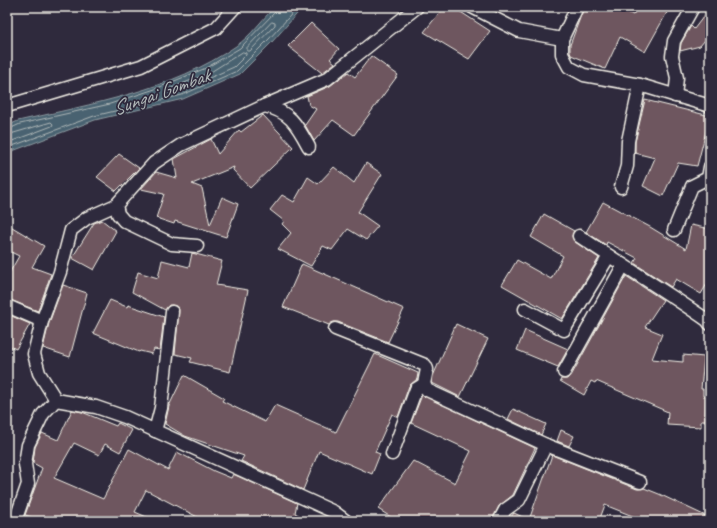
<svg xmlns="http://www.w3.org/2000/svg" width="717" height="528" viewBox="0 0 717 528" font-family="Caveat,sans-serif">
  <rect width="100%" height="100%" fill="#2f2a3d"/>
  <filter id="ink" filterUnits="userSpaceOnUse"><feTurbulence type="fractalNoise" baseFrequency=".025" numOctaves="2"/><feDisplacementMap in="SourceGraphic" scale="8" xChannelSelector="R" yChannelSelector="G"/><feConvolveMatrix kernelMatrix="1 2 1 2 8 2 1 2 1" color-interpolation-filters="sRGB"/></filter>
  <g filter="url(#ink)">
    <path fill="#496271" stroke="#8d9ba1" d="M275,7H303L272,42L240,74L183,99L95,120L7,153V126L18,121C92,104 173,90 236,46C251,36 262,19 275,7Z"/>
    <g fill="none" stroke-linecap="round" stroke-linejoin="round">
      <g stroke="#b0b8b8" stroke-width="1">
        <path d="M272,22L275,23V25L250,51H247V48Z"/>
        <path d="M243,52L246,53V55L234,67L180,91L167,92V90L209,73Z"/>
        <path d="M7,130L20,124L110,104L155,89L206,68L240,48L276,11L277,7"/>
        <path d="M7,135L51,122L53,124L52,126L7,143"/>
        <path d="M7,148L94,116L182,95L237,71L269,39L298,7"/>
      </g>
    </g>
    <g fill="#6e575e" stroke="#f4f1e8">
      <path d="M444,7H453L490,31L469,59L424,32Z"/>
      <path d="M584,7H618L633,15L638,7H670L645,52L620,37L605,69L571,55L570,52V45Z"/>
      <path d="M710,8V34L700,46L680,51L681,43L691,26L694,29Z"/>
      <path d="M311,23L339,49L330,59L335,63L322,73L288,46Z"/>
      <path d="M371,56L398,75L354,135L333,120L314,141L305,125L316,109L309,105L307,96L330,86L348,72L355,77Z"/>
      <path d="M645,100L710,116L697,166L678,163L663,196L643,186L655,158L635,153V142Z"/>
      <path d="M263,115L293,147L250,188L233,170L234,167L192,184L202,188L210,225L222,197L238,204L226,237L175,221L174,224L156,218L164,194L141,189L156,172L177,178L174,159L211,139L218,154L239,130L241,132Z"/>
      <path d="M119,154L139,168L116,191L97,177Z"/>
      <path d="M366,163L382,174L358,212L378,226L366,240L348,229L332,250L323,246L311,266L278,249L291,233L282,224L284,221L270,210L282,195L294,202L308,177L318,184L334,167L354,183Z"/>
      <path d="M603,202L650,227L686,249L691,225L710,229V279L701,294L676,279L671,287L634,263L637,258L607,242L606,245L586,232Z"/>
      <path d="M544,214L574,231L572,236L575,242L599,258L562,319L502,285L517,260L551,279L563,256L531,237Z"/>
      <path d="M102,220L116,231L94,270L72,258L94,223Z"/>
      <path d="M7,224L44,246L32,267L51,274L38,311L7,299V277L19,256L7,250Z"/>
      <path d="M192,253L222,261L216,285L248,290L230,372L190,362L192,358L175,354L179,309L172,305H169L165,310L132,292L138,272L158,278L162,260L189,267Z"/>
      <path d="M302,264L404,309L388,342L338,322H334L329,325L283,307Z"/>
      <path d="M626,276L663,300L645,327L662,334L652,359L683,362V355L704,357L701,389H703V396H706L705,421H701V427L667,425L668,412L596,381L595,383L591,381L584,395L560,381L561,379H567L571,376Z"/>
      <path d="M63,285L87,293L70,357L43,348L49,323Z"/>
      <path d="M110,300L127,307L128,305L164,317L160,350L154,349L152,354L140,351L139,352L93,333Z"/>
      <path d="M7,314L30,324L16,349L7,345Z"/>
      <path d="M456,324L488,339L460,397L432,383L433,376Z"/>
      <path d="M525,330L568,349L558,367L517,350Z"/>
      <path d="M375,354L418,373L417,379L409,386L398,417L392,414L375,452L380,454L372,474L319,451L303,490L241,461L244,456L185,436L165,424L169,406L184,375L224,398L222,401L265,422L275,405L336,432Z"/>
      <path d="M422,395L535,448L513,495L499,506L492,521H397L378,509L413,461L455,483L471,451L411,423Z"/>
      <path d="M513,409L546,424L541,435L508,419Z"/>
      <path d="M72,410L82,412L116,426L118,423L132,430L120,452L105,444L99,455L74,443L54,478L103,499L129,449L168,470L177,452L214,471L231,478L233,474L297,503L295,513L309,521H205L146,490L135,512L156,521H42L25,515L42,468L33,463L35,447L42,433L58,440Z"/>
      <path d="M561,430L574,436L569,446L557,441Z"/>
      <path d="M552,455L637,489L644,488L659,494L710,518V521H645L605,505L599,521H508L514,513L529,520Z"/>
    </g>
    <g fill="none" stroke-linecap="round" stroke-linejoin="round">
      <defs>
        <g id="street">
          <path d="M472,7L519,31L562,39"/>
          <path d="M577,7L562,39V54L569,67L584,75L640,85L710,106"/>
          <path d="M675,96L677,78L672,56L674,41L693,7"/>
          <path d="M7,106L141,66L216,28L235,7"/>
          <path d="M264,106C290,111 297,125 309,147"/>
          <path d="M621,187L627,166L628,141L640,85"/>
          <path d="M116,205L118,214L124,221L172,244L197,246"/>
          <path d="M674,230L692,186L708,178L710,167"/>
          <path d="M579,236C622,265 665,291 707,320L710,324"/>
          <path d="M7,306L42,321"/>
          <path d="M525,309L564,330L609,256"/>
          <path d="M335,329L425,365L427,369L424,384"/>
          <path d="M564,372L623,266"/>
          <path d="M56,400L39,373L34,354L42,321L60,272L71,230L87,218L116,205L154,163L181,145L264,106L327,79L417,7"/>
          <path d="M155,431L161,408L172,312"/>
          <path d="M392,454L416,389L424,384L427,390L546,445L640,482"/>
          <path d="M15,521L28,484L25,464L28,445L43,414L56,400L96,407L125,417L334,512L346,521"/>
          <path d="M499,521L505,510L519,500L546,445"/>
        </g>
      </defs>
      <use href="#street" stroke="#f4f1e8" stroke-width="15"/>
      <use href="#street" stroke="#2f2a3d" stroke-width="12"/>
    </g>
  </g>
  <g text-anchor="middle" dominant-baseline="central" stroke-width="3.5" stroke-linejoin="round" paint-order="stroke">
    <g font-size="20" font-style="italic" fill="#b0b8b8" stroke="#2f2a3d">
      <text transform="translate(161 92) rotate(-20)">Sungai Gombak</text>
    </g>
  </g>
  <rect width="717" height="528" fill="none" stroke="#2f2a3d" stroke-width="24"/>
  <rect x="12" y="12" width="693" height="504" fill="none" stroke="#f4f1e8" stroke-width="1.5" filter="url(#ink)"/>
</svg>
